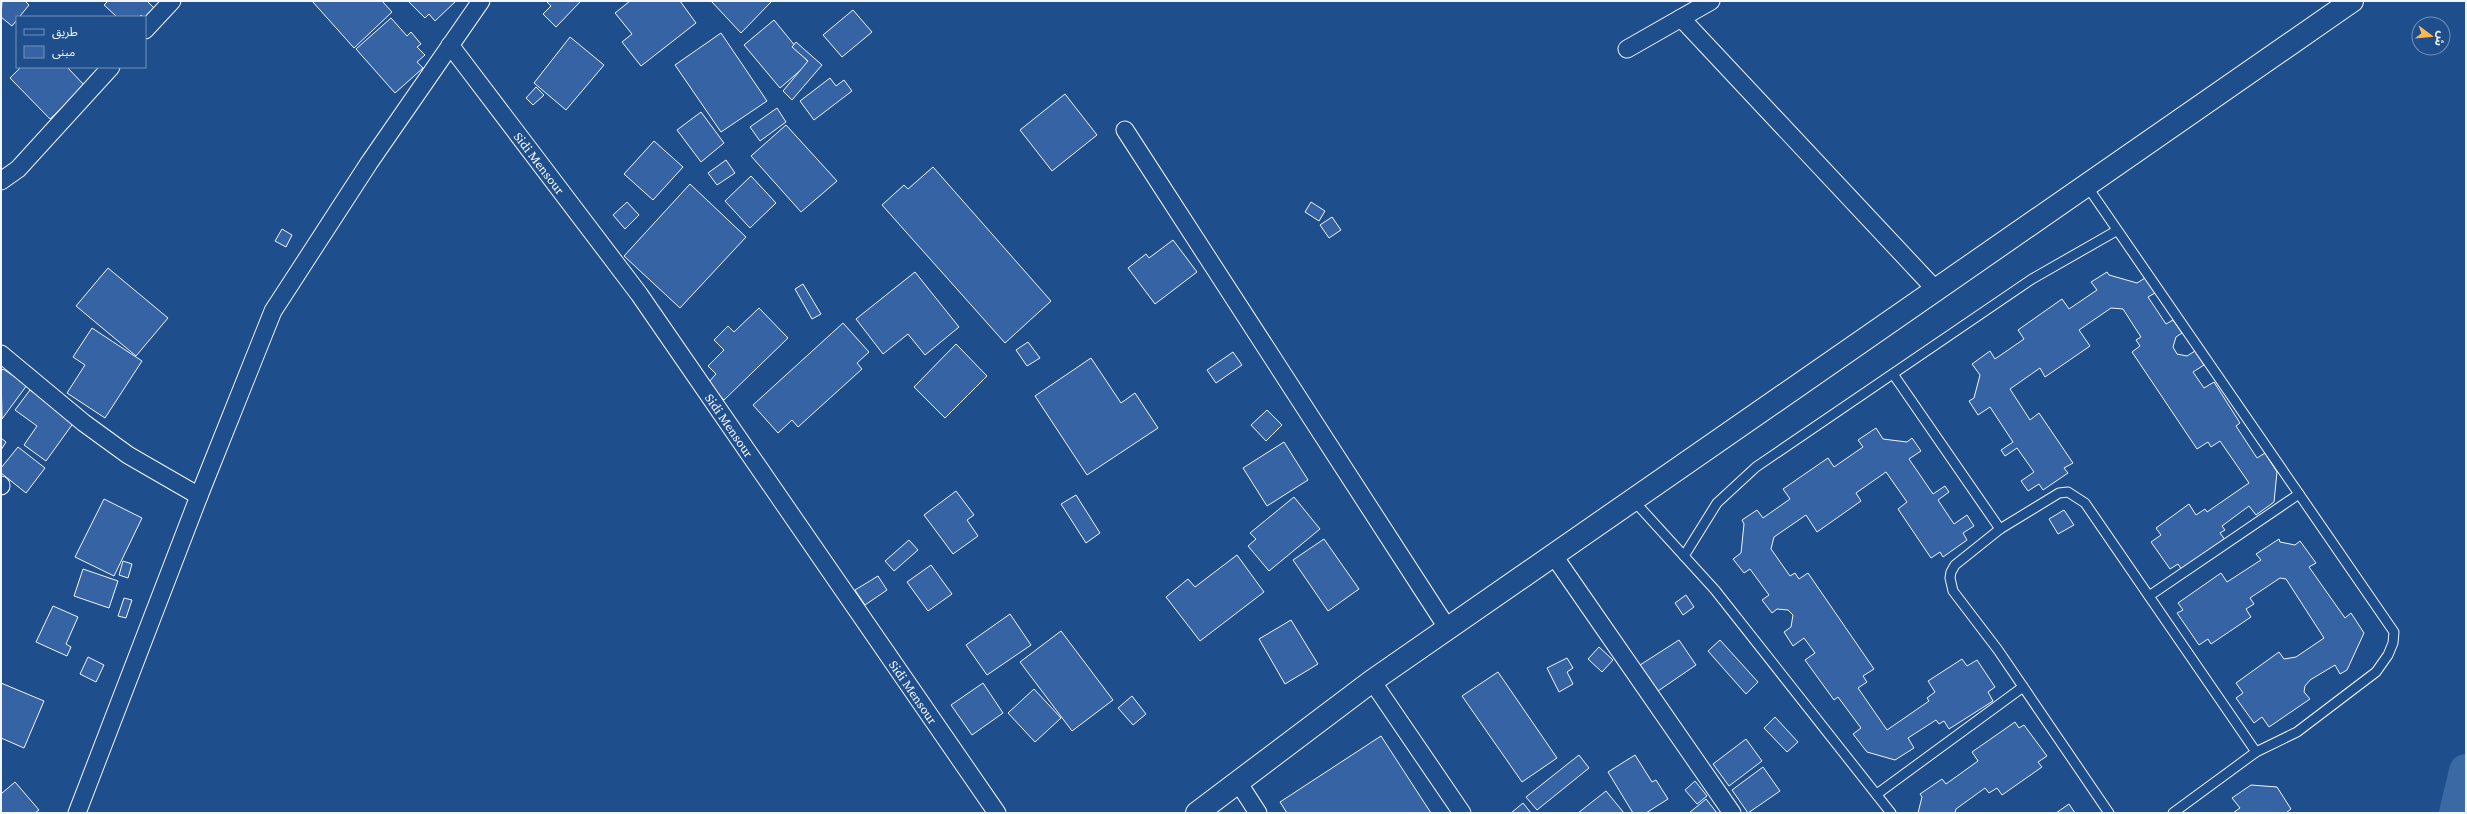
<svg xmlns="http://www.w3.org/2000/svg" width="2467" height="814" viewBox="0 0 2467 814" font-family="'Crimson Pro','Noto Sans Arabic',serif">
  <rect width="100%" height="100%" fill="#1f4e8c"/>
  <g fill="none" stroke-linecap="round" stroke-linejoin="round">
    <path stroke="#3b69a3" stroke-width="34" d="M2456,813L2466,771"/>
  </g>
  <g fill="#3563a3" stroke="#f2f6ff">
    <path d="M2,1H25L29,5L12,26L1,17Z"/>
    <path d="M108,1H147L154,8L145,18L141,15L139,17H117L104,5Z"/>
    <path d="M312,1H382L392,12L354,48Z"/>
    <path d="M408,1H456L435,21L429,14L425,18Z"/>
    <path d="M546,1H581L556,27L543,14L551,6Z"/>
    <path d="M630,1H680L696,23L641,66L622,42L632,34L615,13Z"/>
    <path d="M711,1H772L741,33Z"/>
    <path d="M853,10L872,32L842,57L823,35Z"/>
    <path d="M391,18L407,36L411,32L421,44L417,47L425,55L417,62L423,68L395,93L356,49Z"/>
    <path d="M774,20L809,63L780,88L744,45Z"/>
    <path d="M721,33L767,101L721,132L675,65Z"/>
    <path d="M570,37L604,65L566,110L534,83Z"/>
    <path d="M796,42L822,65L792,100L783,91L808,61L792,47Z"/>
    <path d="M21,67H67L85,86L50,119L10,78Z"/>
    <path d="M830,78L836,86L844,80L852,91L814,120L800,101Z"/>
    <path d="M536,87L544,95L533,105L526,98Z"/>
    <path d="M1065,94L1097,135L1052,171L1020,130Z"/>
    <path d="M777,108L786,122L760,141L750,127Z"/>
    <path d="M701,112L724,143L701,162L677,130Z"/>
    <path d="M786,125L837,181L801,212L751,156Z"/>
    <path d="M654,141L683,167L653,200L624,174Z"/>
    <path d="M726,160L735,173L717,185L708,173Z"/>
    <path d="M933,167L1051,301L1005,343L882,205L904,185L908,189Z"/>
    <path d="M751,176L776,203L750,228L725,201Z"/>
    <path d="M690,184L746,237L680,308L624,256Z"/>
    <path d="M627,202L639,215L625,229L613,215Z"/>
    <path d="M1311,202L1325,211L1319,221L1305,212Z"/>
    <path d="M1332,217L1341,230L1329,238L1320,225Z"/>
    <path d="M282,229L292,235L286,247L275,241Z"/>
    <path d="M1173,240L1197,272L1155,304L1128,268L1146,254L1149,258Z"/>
    <path d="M108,268L168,318L136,356L76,306Z"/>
    <path d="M915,272L959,327L925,355L908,334L883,354L856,319Z"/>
    <path d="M2107,272L2109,275L2137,283L2145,278L2155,293L2148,297L2166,324L2173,320L2182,333L2176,337L2173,347L2177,354L2187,356L2195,351L2204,365L2193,372L2204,388L2214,382L2240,423L2236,426L2257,458L2265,453L2277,472L2274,502L2256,515L2249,506L2222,526L2225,530L2220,533L2226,541L2183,572L2178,564L2170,569L2151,542L2161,535L2156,528L2189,504L2196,515L2205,509L2207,512L2249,483L2220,441L2211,447L2208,442L2197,449L2132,352L2140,346L2136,340L2141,337L2123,309L2111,308L2079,330L2090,346L2045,377L2040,368L2010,389L2030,420L2039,413L2073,463L2064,468L2068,473L2043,490L2039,484L2028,491L2021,481L2034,472L2017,448L2005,456L2001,450L2013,442L1990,407L1978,415L1969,401L1974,398L1980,375L1972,364L1990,351L1995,359L2024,339L2018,330L2062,299L2069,309L2097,290L2091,282Z"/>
    <path d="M803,284L821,314L812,319L795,289Z"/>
    <path d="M759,308L788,338L724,400L708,383L716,374L708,366L724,350L714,340L728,326L734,332Z"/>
    <path d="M843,323L869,352L857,363L862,369L798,427L792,420L778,433L753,405Z"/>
    <path d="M92,328L142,361L105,418L67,393L85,365L73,357Z"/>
    <path d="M1028,342L1040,358L1027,366L1016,350Z"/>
    <path d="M956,344L987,376L945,418L914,387Z"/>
    <path d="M1233,352L1242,365L1216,383L1207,370Z"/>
    <path d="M1091,358L1121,403L1135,393L1158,428L1087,475L1035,396Z"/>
    <path d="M3,369L27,385L2,419L1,371Z"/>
    <path d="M30,390L74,422L46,461L24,445L37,426L15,410Z"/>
    <path d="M1267,410L1282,425L1266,441L1251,425Z"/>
    <path d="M1876,428L1883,439L1907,442L1912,438L1921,451L1909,459L1933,494L1945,486L1949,492L1938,500L1954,524L1967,515L1974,526L1963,533L1967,540L1943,557L1940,552L1931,558L1898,509L1907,502L1886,472L1856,493L1861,501L1817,532L1806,515L1774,537L1771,549L1790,576L1795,573L1799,579L1808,573L1874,669L1863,676L1867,682L1858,688L1887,730L1929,701L1927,698L1935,692L1928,681L1962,659L1967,666L1977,660L1995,687L1988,692L1993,701L1949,729L1944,721L1939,724L1936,720L1908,738L1914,748L1895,760L1867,752L1853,734L1861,728L1838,697L1834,700L1805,660L1815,653L1804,638L1793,646L1784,632L1791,627L1793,615L1788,610L1777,609L1772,613L1762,600L1769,595L1750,569L1744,573L1733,559L1741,553L1744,524L1742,520L1757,510L1763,518L1790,499L1783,489L1828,458L1834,467L1863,447L1858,440Z"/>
    <path d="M1,438L6,442L1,450Z"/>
    <path d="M1284,442L1308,480L1267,506L1243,468Z"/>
    <path d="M18,447L45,468L26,493L1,473V468Z"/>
    <path d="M956,491L974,515L967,520L978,536L953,554L924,515Z"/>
    <path d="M1076,495L1100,533L1086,543L1061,504Z"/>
    <path d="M1294,497L1320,529L1269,571L1248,546L1256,539L1250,533Z"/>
    <path d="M104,499L142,518L114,576L75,557Z"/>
    <path d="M2064,510L2074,525L2058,534L2049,519Z"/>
    <path d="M1324,539L1359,589L1328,611L1293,560Z"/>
    <path d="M2279,539L2280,542L2295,545L2300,541L2316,563L2309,567L2345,618L2351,613L2364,633L2347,670L2340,674L2335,665L2310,680L2305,686L2304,692L2310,699L2269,727L2262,717L2254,723L2236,698L2243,693L2236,683L2279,652L2284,659L2296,657L2324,638L2286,579L2280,578L2250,598L2254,604L2246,609L2251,617L2211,644L2208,639L2199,645L2177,613L2183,610L2178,603L2221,573L2227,582L2261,560L2256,554Z"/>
    <path d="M909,540L918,550L894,571L885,561Z"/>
    <path d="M1237,555L1264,592L1200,641L1166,597L1188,579L1195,587Z"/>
    <path d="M123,561L132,564L128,578L119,575Z"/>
    <path d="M931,565L952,594L928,611L907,582Z"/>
    <path d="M83,569L118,581L109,608L74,596Z"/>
    <path d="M878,576L887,590L865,605L855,590Z"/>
    <path d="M1686,595L1694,607L1683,615L1675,603Z"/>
    <path d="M124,598L132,600L126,618L118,616Z"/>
    <path d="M53,606L78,617L66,644L71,647L67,656L36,642Z"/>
    <path d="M1010,614L1031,645L987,675L966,645Z"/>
    <path d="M1291,620L1318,664L1285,684L1259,639Z"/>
    <path d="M1061,631L1113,700L1072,731L1020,662Z"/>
    <path d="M1679,640L1696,665L1658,691L1640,665Z"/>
    <path d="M1720,640L1758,682L1746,694L1708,651Z"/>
    <path d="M1599,647L1613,660L1602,672L1588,659Z"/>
    <path d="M88,657L104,665L96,682L80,674Z"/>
    <path d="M1567,658L1573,668L1567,672L1573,684L1559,692L1547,668Z"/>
    <path d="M1498,672L1557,758L1522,782L1462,696Z"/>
    <path d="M1,683L44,701L24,748L1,738Z"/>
    <path d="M983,683L1003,713L972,735L951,705Z"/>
    <path d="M1034,689L1061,718L1035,742L1008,713Z"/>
    <path d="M1132,696L1146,714L1133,725L1118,708Z"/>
    <path d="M1775,717L1798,742L1787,752L1764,728Z"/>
    <path d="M2015,722L2019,728L2024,725L2047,756L2038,762L2042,767L2002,795L1997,788L1989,793L1985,788L1956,809L1955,813H1918L1922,797L1920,794L1942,779L1946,784L1978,761L1972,752Z"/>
    <path d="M1381,736L1431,813H1287L1280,802Z"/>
    <path d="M1746,739L1762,761L1729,786L1713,764Z"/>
    <path d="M1579,755L1589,768L1537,810L1526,797Z"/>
    <path d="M1635,755L1652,782L1656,780L1668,799L1646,813H1633L1608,772Z"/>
    <path d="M1763,767L1780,791L1748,813L1732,790Z"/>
    <path d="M1695,781L1707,796L1697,804L1685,790Z"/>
    <path d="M15,782L39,810L35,813H1V794Z"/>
    <path d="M2251,785L2277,787L2291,809L2286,813H2233L2240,808L2232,798Z"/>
    <path d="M1606,791L1624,813H1578Z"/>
    <path d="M1706,799L1717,813H1689Z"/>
    <path d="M1523,803L1531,813H1511Z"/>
    <path d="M2069,804L2075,813H2056Z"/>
  </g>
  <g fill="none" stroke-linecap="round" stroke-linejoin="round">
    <defs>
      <g id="lane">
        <path d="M2087,186L2394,632L2393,643L2388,655L2376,672L2297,732L2256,752L2173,813"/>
        <path d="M1893,374L2000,529"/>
        <path d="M1634,501L1715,590L1891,813"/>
        <path d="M1684,556L1717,503L1756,467L2032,279L2116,231"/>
        <path d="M2149,596L2299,494"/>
        <path d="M1877,794L2023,687"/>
        <path d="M2109,813L1998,650L1953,591L1950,578L1951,572L1955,565L2000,529L2059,493L2068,492L2085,503L2256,752"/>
      </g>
      <g id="street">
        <path d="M1681,18L1936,290"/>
        <path d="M145,30L172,1"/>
        <path id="s1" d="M450,45L639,294L997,813"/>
        <path d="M1627,49L1711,1"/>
        <path d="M1125,130L1448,629"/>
        <path d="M1,181L18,169L111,67"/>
        <path d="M1,354L84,423L128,455L199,496"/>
        <path d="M1,485V486"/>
        <path d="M1554,556L1732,813"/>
        <path d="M1372,681L1462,813"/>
        <path d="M1238,782L1258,813"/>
        <path d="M77,813L199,496L273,311L369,163L481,1"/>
      </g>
      <path id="secondary" d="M1197,813L1372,681L2352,1"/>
    </defs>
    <use href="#lane" stroke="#f2f6ff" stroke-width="11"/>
    <use href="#street" stroke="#f2f6ff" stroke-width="19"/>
    <use href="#secondary" stroke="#f2f6ff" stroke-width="24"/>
    <use href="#lane" stroke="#1f4e8c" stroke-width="9"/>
    <use href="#street" stroke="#1f4e8c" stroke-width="17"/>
    <use href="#secondary" stroke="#1f4e8c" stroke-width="22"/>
  </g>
  <g text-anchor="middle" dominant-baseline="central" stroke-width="3" stroke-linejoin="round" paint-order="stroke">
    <g font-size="14" fill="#f2f6ff" stroke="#1f4e8c">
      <text stroke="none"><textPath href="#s1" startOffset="148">Sidi Mensour</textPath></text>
      <text stroke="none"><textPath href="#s1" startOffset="472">Sidi Mensour</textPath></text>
      <text stroke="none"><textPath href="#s1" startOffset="796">Sidi Mensour</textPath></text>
    </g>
  </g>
  <rect width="2467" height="814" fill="none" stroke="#f2f6ff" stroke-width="4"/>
  <rect x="16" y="16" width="130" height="52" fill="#1f4e8c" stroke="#7391ba"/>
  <rect x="24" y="29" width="20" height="6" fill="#1f4e8c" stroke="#7391ba"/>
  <text x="52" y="36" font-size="12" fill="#f2f6ff">طريق</text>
  <rect x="24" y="46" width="20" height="12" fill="#3563a3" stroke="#7391ba"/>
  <text x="52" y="56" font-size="12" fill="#f2f6ff">مبنى</text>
  <g transform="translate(2431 36) rotate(106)"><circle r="19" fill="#1f4e8c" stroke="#7391ba"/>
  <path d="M0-3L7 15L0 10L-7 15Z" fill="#ffb74d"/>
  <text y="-6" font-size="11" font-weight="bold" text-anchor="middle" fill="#f2f6ff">ش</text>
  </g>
</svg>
